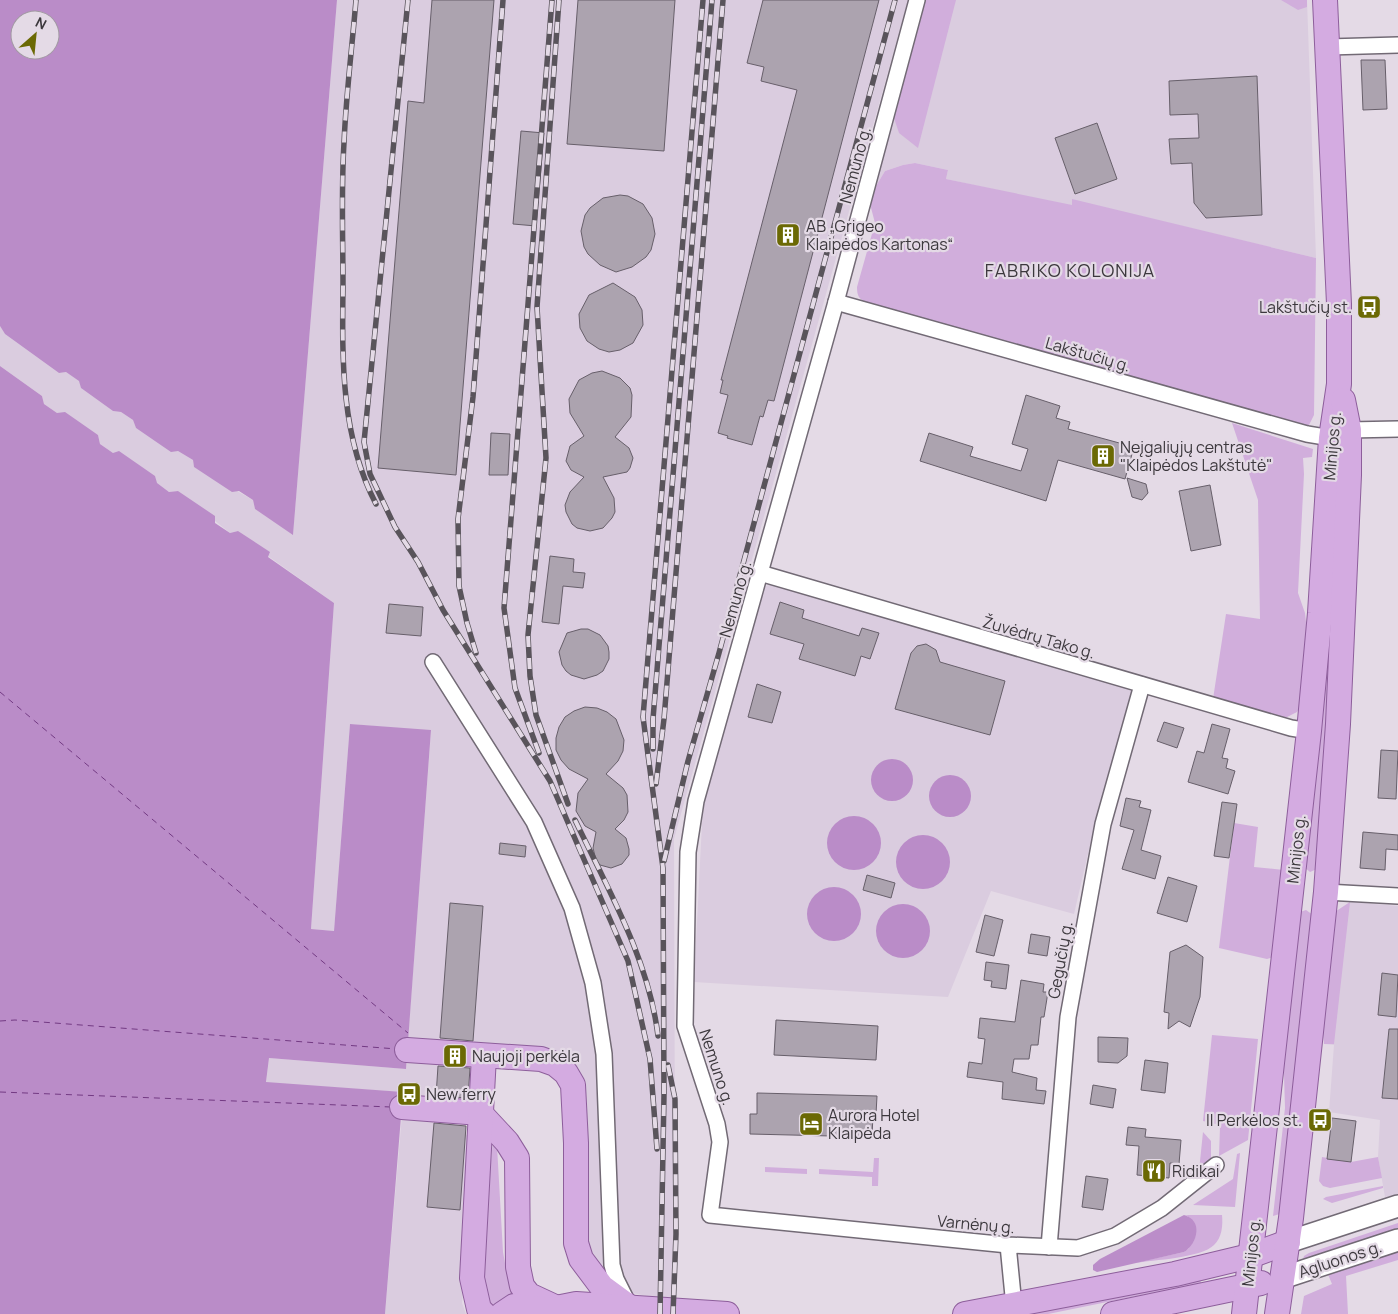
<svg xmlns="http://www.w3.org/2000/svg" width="1398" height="1314" viewBox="0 0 1398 1314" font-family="Manrope,sans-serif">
  <rect width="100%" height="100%" fill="#e4dae6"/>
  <g fill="#daccdf">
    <path d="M337,0H908L674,839L675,1175L672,1301L632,1293L616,1286L588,1253L581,1085L580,1074L572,1060L548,1049L408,1039L431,731L350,724L334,931L311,929L334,603L268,556L270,553L238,531L230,533L178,491L169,492L100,444L98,435L57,413L44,404L42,396L0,366V326L5,334L59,373L66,372L80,381L81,388L113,411L121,412L133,420L136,428L171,451H178L193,460L194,467L253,500L255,509L293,534Z"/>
    <path d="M925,0H1307L1316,258L1073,200L1072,206L946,179L948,170L915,163L903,165L885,171L873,191Z"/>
    <path d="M773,583L1135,690L1093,832L1074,914L991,891L948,997L694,982L702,823L707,784L760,592L766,586Z"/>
    <path d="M1350,902L1398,906V1194L1385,1197L1378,1157L1380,1120L1329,1112L1334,1045L1324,1044L1335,912Z"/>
    <path d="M269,1058L406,1069L407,1059L462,1063L459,1103L403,1099V1092L266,1083Z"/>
    <path d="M402,1115L445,1119L457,1124L469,1138L474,1158L462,1303L466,1314H385Z"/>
  </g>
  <g fill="#d1aedc">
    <path d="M925,0H956L918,148L899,133L893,115Z"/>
    <path d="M1281,0H1307V7L1298,10Z"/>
    <path d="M915,163L948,170L946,179L1072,205V199L1316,258L1314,415L1309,425L1299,426L867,303C859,299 857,296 857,287L875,223L870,204L873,191L885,171L903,165Z"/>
    <path d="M1232,423L1313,449L1312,457L1303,458L1304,474L1298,593L1305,613L1307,631L1300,706L1297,712L1283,719L1213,699L1226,614L1260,619L1258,500Z"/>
    <path d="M1336,483L1330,733L1317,869L1310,872L1303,866Z"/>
    <path d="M1234,823L1258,827L1254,867L1284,870L1274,957L1267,959L1219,948Z"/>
    <path d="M1350,902L1334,1044H1324L1322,1024L1335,912Z"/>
    <path d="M1306,910L1313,915L1283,1213L1273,1216L1285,1108L1283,1041L1300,912Z"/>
    <path d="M1212,1035L1258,1039L1248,1140L1219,1156L1220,1127L1216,1124L1203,1121Z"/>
    <path d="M1203,1132L1211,1141V1163L1199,1171Z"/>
    <path d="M493,1141L497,1146L503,1252L506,1269L513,1280L509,1283L517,1300L493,1306L490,1305L479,1279Z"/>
    <path d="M1240,1153L1235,1207L1193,1205L1233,1179L1237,1154Z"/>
    <path d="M1322,1157L1351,1162L1378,1157L1382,1178L1330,1188L1323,1186L1319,1181Z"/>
    <path d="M874,1158H879L878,1186H872V1177L819,1174V1169L873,1172Z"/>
    <path d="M765,1167L807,1169V1174L765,1172Z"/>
    <path d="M1383,1186V1188L1332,1203L1323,1199L1326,1197Z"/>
    <path d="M1184,1215H1222C1223,1225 1222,1238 1214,1245C1201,1258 1154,1260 1134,1263L1184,1252L1189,1248L1188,1216Z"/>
    <path d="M1398,1223V1232L1302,1262L1304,1256L1309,1253Z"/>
    <path d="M1398,1248V1260L1346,1276L1348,1314H1301L1304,1296L1332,1284L1327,1272Z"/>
    <path d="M1200,1278L1201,1283L1048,1314H1024Z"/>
  </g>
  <path fill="#bb8dc9" d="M1184,1215C1203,1220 1198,1243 1184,1252L1097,1272L1093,1270V1265L1100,1259Z"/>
  <g fill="#ba8cc8" fill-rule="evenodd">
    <path d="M0,0H337L293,535L255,509L253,500L239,491L232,492L194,467L193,460L178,451L171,452L136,428L133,420L121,412L113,411L81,388L79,381L66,372L59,373L5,334L0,326ZM20,20H50V50H20Z"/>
    <path d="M0,366L42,396L44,404L57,413L65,412L98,435L100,444L113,453L119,451L155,476L157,483L169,492L178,491L215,516V523L230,533L238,531L270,552L268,557L334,603L311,929L334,931L350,724L431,730L406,1069L269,1058L266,1082L403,1092L385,1314H0Z"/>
    <circle cx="892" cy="780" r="21"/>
    <circle cx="950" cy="796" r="21"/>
    <circle cx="854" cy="843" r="27"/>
    <circle cx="923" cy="862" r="27"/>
    <circle cx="834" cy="914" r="27"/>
    <circle cx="903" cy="931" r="27"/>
  </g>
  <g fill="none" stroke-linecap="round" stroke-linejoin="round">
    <g stroke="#733a83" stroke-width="1" stroke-dasharray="6 5" stroke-linecap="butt">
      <path d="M0,692L408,1033"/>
      <path d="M0,1021L15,1020L397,1049"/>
      <path d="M0,1092L391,1107"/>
    </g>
  </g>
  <g fill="#aca3af" stroke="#675f6a">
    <path d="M432,0H494L456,475L378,468L408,101L424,103Z"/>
    <path d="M578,0H675L664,151L567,144Z"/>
    <path d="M763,0H879L774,401L768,400L763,417L760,416L752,445L727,438L728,436L718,433L728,395L720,393L723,380H721L797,90L761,81L764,67L747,63Z"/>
    <path d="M1361,60H1385L1387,109L1363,110Z"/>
    <path d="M1257,76L1262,215L1206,218L1194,203L1192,163L1171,164L1169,139L1199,138L1198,114L1170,115L1169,81Z"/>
    <path d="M1097,123L1117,179L1075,194L1055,138Z"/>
    <path d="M521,131L544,133L536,226L513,224Z"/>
    <path d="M620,195L628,196L643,204L652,218L655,234L651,250L646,257L632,267L616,272L600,265L588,254L584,247L581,231L585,215L590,208L603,198Z"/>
    <path d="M613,283L635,297L642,310L643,325L633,343L620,350L609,352L599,349L587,341L580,328L579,314L589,295Z"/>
    <path d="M602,371L620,378L630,388L632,395L631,417L615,437L629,448L633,458L630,468L627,472L603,477L614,498L615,512L612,518L603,528L590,531L577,528L572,524L566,512L565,505L570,492L584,477L571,470L566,461L570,446L584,436L570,413L569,399L579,380L592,373Z"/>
    <path d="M1026,395L1060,406L1056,418L1070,422L1068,429L1134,447L1125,479L1058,460L1046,501L920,461L929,433L973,447L970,456L1021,471L1028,449L1012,444Z"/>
    <path d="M491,433L510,434L508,475H489Z"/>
    <path d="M1127,478L1146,484L1148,493L1142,500L1132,497Z"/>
    <path d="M1210,485L1221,545L1191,551L1179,491Z"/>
    <path d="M550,556L574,559L573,572L585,573L583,588L563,586L559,624L542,622Z"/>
    <path d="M780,602L804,610L802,618L859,636L862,628L879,633L870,659L861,656L855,676L799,659L804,644L770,634Z"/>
    <path d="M389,604L423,607L421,636L386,633Z"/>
    <path d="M581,629H588L600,635L608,646L609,652V659L603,671L597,675L584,679L571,675L566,671L562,665L559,652L567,633Z"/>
    <path d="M926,644L936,650L940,662L1005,681L990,735L895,709L911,653L917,646Z"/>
    <path d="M757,684L781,692L772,723L748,717Z"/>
    <path d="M585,707L597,708L607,712L616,719L624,740L623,751L618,761L606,774L623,788L627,795L628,812L624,820L615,829L626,838L629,849V855L622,864L611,868L600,865L596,860L593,848L596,832L585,826L576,811L578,793L588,779L569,769L561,760L556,750V738L559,727L565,717L574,711Z"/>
    <path d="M1164,722L1184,728L1177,748L1157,741Z"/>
    <path d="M1212,724L1230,729L1222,758L1228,759L1226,768L1235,771L1228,794L1188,782L1197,751L1204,753Z"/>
    <path d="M1381,750L1398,751L1396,799L1378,798Z"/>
    <path d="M1126,798L1141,801L1139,807L1151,810L1141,850L1161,856L1155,879L1122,869L1134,830L1120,826Z"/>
    <path d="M1222,802L1237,804L1229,858L1214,856Z"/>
    <path d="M1363,832L1398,835V850L1386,849L1385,870L1360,868Z"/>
    <path d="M500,843L526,846L525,857L499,854Z"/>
    <path d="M867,875L895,883L891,898L863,890Z"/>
    <path d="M1168,877L1197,886L1187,922L1157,913Z"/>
    <path d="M450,903L483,906L473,1041L440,1038Z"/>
    <path d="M985,915L1003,920L994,956L976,952Z"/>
    <path d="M1031,934L1050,937L1047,956L1028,953Z"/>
    <path d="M1186,945L1203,957L1200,997L1190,1027L1179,1021L1168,1029L1169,1013L1164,1012L1170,952Z"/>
    <path d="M986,962L1009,965L1006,989L991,987L992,981L984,980Z"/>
    <path d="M1382,973L1398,975L1396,1017L1378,1015Z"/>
    <path d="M1021,980L1044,984L1043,992H1048L1044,1017H1041L1038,1045H1031L1029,1059H1014L1012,1072L1037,1078L1036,1090L1046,1091L1044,1104L1002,1099L1003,1082L967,1077L969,1062L982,1064L985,1039L978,1038L980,1018L1015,1022Z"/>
    <path d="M776,1020L878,1026L876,1060L774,1055Z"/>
    <path d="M1389,1029H1398V1099L1382,1098Z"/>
    <path d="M1098,1037L1128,1038L1127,1056L1118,1063L1098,1062Z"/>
    <path d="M1145,1060L1168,1063L1165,1093L1141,1090Z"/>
    <path d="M438,1066L470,1068L468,1098L436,1096Z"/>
    <path d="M1093,1085L1116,1089L1113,1108L1090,1104Z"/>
    <path d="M757,1093L877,1096L876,1114H873L872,1137L750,1134V1114H757Z"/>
    <path d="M1332,1118L1356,1121L1351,1162L1327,1159Z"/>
    <path d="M434,1123L466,1126L460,1210L427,1207Z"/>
    <path d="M1128,1127L1146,1129L1145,1137L1181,1140L1179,1164L1170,1163L1169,1178L1137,1175L1139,1146L1126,1145Z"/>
    <path d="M1086,1176L1108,1179L1103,1210L1082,1207Z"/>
  </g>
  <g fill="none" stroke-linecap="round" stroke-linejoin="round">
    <defs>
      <g id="street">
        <path d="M917,0L836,302L696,801L688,852L685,1026L717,1124L720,1142L710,1215L1008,1245L1078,1248L1115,1236L1162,1208L1216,1165"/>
        <path d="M1328,47L1398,45"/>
        <path d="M836,302L1307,434L1331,438"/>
        <path d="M1349,430L1398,429"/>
        <path d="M760,573L1291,728L1309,731"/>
        <path d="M433,662L534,822L572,908L593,983L604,1054L612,1265L616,1279L627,1301"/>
        <path d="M1326,892L1398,896"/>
        <path d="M1008,1245L1014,1306"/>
        <path d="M1049,1247L1068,1017L1103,824L1142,685"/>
      </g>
      <g id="secondary">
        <path d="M1288,1242L1398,1206"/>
        <path d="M1282,1278L1398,1240"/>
      </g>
      <g id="primary">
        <path d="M407,1050L541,1059L555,1064L566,1073L573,1085L576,1143V1243L581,1259L602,1287L632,1309"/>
        <path d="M402,1107L480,1113L507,1142L517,1158L518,1267L522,1286L529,1295L557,1308"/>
        <path d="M484,1314L479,1309L472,1278L484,1056"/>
        <path d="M502,1314L514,1306L546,1310L576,1304L727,1314"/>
        <path d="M965,1314L1175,1274L1250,1256L1288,1242"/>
        <path d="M1113,1314L1261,1283"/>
        <path d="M1244,1314L1309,731L1320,613L1331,438L1339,384V304L1325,0"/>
        <path d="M1277,1314L1291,1218L1326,892L1338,724L1349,475V430L1343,400"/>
      </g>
    </defs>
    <use href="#street" stroke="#726a75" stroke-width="18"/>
    <use href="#secondary" stroke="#726a75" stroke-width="24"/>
    <use href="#primary" stroke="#8d5e9b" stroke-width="26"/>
    <use href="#street" stroke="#fff" stroke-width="15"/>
    <use href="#secondary" stroke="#fff" stroke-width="21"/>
    <use href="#primary" stroke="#d4abe1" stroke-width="24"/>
    <defs>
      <g id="rail">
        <path d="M356,0C352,48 346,95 344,143C341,191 343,239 343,287C342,361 341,437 376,504"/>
        <path d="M408,0L364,442L370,474L395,527L418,562L443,610L550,781L628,961L650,1059L657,1149"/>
        <path d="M559,0L537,307L546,458L528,635L530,676L536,715L568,804"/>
        <path d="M476,653L467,623L459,586L458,519L473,397L503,0"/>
        <path d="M653,749V719L712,0"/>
        <path d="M539,753L515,688L504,608L552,0"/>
        <path d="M656,784L664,719L723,0"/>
        <path d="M575,820C608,889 649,960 658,1036"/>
        <path d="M664,861L688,761L719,653L895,0"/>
        <path d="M668,1065L675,1099L676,1234L673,1314"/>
        <path d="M660,1314L664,1095L663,868L643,717L703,0"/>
      </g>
    </defs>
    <use href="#rail" stroke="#59545b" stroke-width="5.5"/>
    <use href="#rail" stroke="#e4dae6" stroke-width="4" stroke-dasharray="11" stroke-linecap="butt"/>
  </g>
  <defs>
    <symbol id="building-square" viewBox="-11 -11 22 22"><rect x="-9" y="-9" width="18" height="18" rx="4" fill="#6b6904" stroke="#e4dae6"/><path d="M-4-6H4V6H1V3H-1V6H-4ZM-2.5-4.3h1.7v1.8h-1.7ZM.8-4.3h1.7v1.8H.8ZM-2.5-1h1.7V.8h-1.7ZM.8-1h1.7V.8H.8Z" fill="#fff"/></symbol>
    <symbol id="bus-square" viewBox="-11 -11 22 22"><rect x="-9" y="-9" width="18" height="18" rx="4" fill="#6b6904" stroke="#e4dae6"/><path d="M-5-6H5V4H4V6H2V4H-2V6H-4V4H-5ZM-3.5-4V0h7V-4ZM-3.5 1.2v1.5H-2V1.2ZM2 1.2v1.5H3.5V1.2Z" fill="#fff"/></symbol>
    <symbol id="hotel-square" viewBox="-11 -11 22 22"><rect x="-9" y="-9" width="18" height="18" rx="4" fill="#6b6904" stroke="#e4dae6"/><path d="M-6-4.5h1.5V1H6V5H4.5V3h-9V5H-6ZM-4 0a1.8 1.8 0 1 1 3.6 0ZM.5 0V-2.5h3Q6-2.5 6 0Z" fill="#fff"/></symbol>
    <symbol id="restaurant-square" viewBox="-11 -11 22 22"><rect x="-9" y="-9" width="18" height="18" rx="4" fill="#6b6904" stroke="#e4dae6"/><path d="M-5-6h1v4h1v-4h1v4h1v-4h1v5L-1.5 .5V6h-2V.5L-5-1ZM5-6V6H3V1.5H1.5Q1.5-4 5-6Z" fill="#fff"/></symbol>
  </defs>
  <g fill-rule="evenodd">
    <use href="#building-square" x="774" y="221" width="28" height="28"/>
    <use href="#bus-square" x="1355" y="293" width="28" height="28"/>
    <use href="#building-square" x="1089" y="442" width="28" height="28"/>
    <use href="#building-square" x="441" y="1042" width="28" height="28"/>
    <use href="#bus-square" x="395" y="1080" width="28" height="28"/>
    <use href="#bus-square" x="1306" y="1106" width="28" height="28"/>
    <use href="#hotel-square" x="797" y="1110" width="28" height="28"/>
    <use href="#restaurant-square" x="1140" y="1157" width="28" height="28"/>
  </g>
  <g text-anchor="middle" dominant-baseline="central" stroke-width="4.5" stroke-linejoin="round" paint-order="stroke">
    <g font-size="16" fill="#3c383d" stroke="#e4dae6">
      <text transform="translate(855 165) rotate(-75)">Nemuno g.</text>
      <text transform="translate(1088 354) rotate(16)">Lakštučių g.</text>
      <text transform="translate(1332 446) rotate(-85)">Minijos g.</text>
      <text transform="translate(735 599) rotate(-74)">Nemuno g.</text>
      <text transform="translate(1039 637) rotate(16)">Žuvėdrų Tako g.</text>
      <text transform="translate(1296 849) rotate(-84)">Minijos g.</text>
      <text transform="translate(1060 960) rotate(-80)">Gegučių g.</text>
      <text transform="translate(717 1067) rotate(72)">Nemuno g.</text>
      <text transform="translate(976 1224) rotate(5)">Varnėnų g.</text>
      <text transform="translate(1251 1252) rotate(-84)">Minijos g.</text>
      <text transform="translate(1340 1259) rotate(-18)">Agluonos g.</text>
    </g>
    <g font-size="16" fill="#3c383d" stroke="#e4dae6" text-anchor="start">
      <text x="806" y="226">AB „Grigeo<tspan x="806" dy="18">Klaipėdos Kartonas“</tspan></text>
      <text x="1352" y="307" text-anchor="end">Lakštučių st.</text>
      <text x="1120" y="447">Neįgaliųjų centras<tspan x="1120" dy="18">"Klaipėdos Lakštutė"</tspan></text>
      <text x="472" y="1056">Naujoji perkėla</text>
      <text x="426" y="1094">New ferry</text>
      <text x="828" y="1115">Aurora Hotel<tspan x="828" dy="18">Klaipėda</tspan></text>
      <text x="1302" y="1120" text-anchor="end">II Perkėlos st.</text>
      <text x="1172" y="1171">Ridikai</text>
    </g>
    <g font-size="18" letter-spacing="1" fill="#3c383d" stroke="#e4dae6">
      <text x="1070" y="270">FABRIKO KOLONIJA</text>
    </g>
  </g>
  <g transform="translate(35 35) rotate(27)"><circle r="24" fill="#e4dae6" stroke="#a199a2"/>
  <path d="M0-4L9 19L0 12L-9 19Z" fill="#6b6904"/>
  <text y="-8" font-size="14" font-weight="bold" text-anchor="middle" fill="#3c383d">N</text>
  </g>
</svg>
